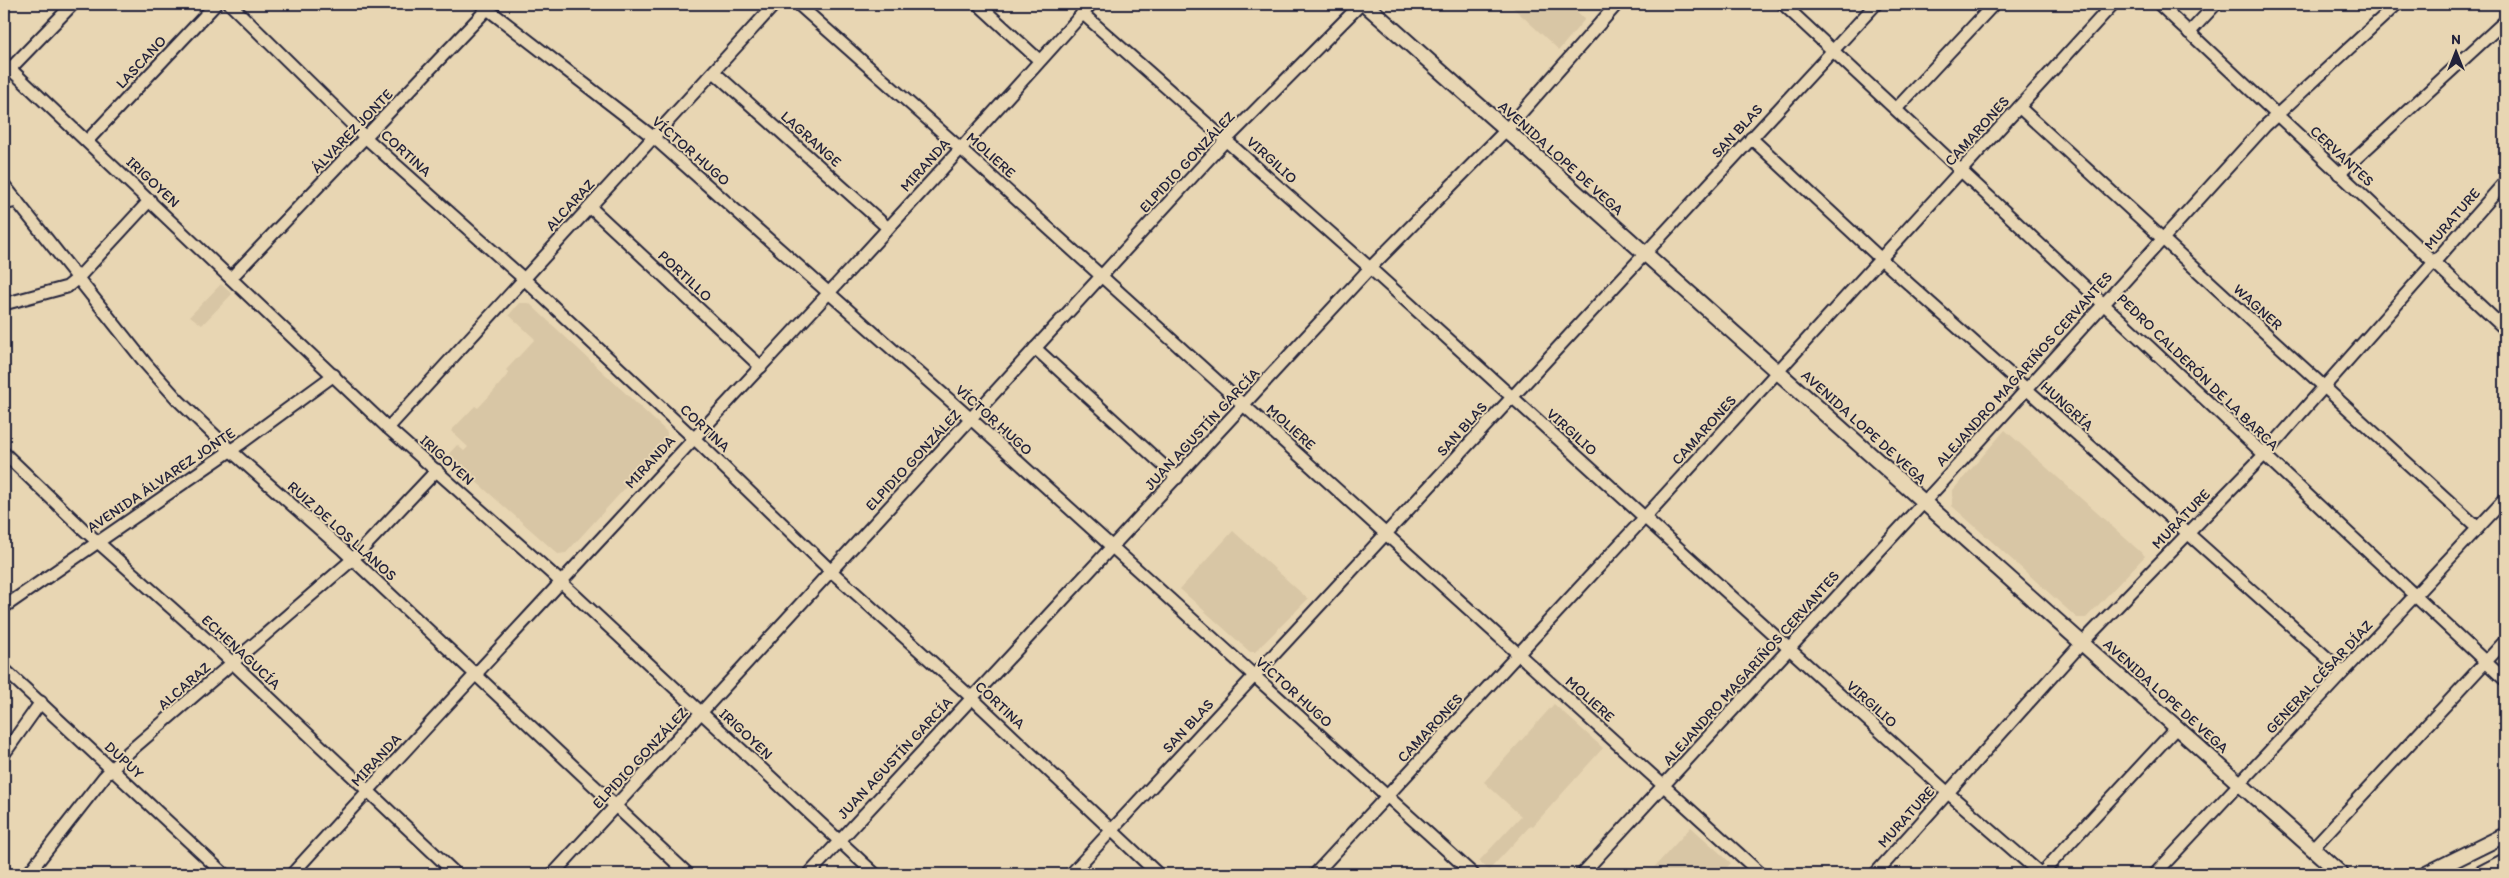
<svg xmlns="http://www.w3.org/2000/svg" width="2509" height="878" viewBox="0 0 2509 878" font-family="Itim,sans-serif">
  <rect width="100%" height="100%" fill="#e8d6b3"/>
  <filter id="ink" filterUnits="userSpaceOnUse"><feTurbulence type="fractalNoise" baseFrequency=".02" numOctaves="2"/><feDisplacementMap in="SourceGraphic" scale="10" xChannelSelector="R" yChannelSelector="G"/><feConvolveMatrix kernelMatrix="1 2 1 2 8 2 1 2 1" color-interpolation-filters="sRGB"/></filter>
  <g filter="url(#ink)">
    <g fill="#d8c6a5">
      <path d="M1509,4H1568L1585,19L1559,50Z"/>
      <path d="M221,284L232,294L202,325L190,316Z"/>
      <path d="M519,303H529L667,432V442L566,553L558,554L447,456L457,445L464,451L468,447L451,431L475,406L478,408L493,392L509,373L506,370L535,339L509,315Z"/>
      <path d="M2005,430L2145,556L2086,618H2077L1952,506L1953,490Z"/>
      <path d="M1233,531L1308,599L1255,652H1250L1180,589Z"/>
      <path d="M1554,704L1603,748L1533,826L1531,825L1489,870L1479,861L1521,816L1484,782Z"/>
      <path d="M1691,827L1731,863L1721,874H1648Z"/>
    </g>
    <g fill="none" stroke-linecap="round" stroke-linejoin="round">
      <defs>
        <g id="minor">
          <path d="M230,4L366,138L523,278L701,445L831,571L972,698L1158,874"/>
          <path d="M481,4L653,137L971,419L1473,874"/>
          <path d="M798,4L960,148L1761,874"/>
          <path d="M978,4L1039,60"/>
          <path d="M1783,4L2505,680"/>
          <path d="M2159,4L2505,329"/>
          <path d="M1082,13L1370,268L1948,793L2041,874L2177,727"/>
          <path d="M2189,33L2216,4"/>
          <path d="M4,63L388,428L550,572L875,874"/>
          <path d="M10,69L73,4"/>
          <path d="M714,72L888,228"/>
          <path d="M2019,107L2478,528"/>
          <path d="M1896,109L1994,4"/>
          <path d="M1751,138L1881,259L2343,672"/>
          <path d="M87,141L216,4"/>
          <path d="M2339,174L2505,21"/>
          <path d="M4,185L146,364L178,400L231,451L343,550L688,874"/>
          <path d="M4,204L17,201"/>
          <path d="M590,207L761,367"/>
          <path d="M231,278L492,4"/>
          <path d="M4,304L67,287L78,278L150,200"/>
          <path d="M1035,348L1177,478"/>
          <path d="M388,428L775,4"/>
          <path d="M4,453L82,528L222,653L456,874"/>
          <path d="M4,607L240,444L334,375"/>
          <path d="M4,669L224,874"/>
          <path d="M4,754L41,702"/>
          <path d="M2312,849L2505,641"/>
          <path d="M28,874L104,777L123,757L353,559L437,470"/>
          <path d="M292,874C557,583 829,298 1091,4"/>
          <path d="M553,874L1227,139L1361,4"/>
          <path d="M809,874L1370,268L1506,130L1617,4"/>
          <path d="M1071,874L1876,4"/>
          <path d="M1315,874L1645,517L2113,4"/>
          <path d="M1582,874L1948,476L2265,126L2397,4"/>
          <path d="M1875,874L2082,643L2263,456L2505,182"/>
          <path d="M2155,874L2505,499"/>
        </g>
        <g id="major">
          <path d="M1365,4L2341,874"/>
          <path d="M2426,874L2505,835"/>
          <path d="M2480,874L2505,861"/>
        </g>
      </defs>
      <use href="#minor" stroke="#22223b" stroke-width="15"/>
      <use href="#major" stroke="#22223b" stroke-width="18"/>
      <use href="#minor" stroke="#e8d6b3" stroke-width="11"/>
      <use href="#major" stroke="#e8d6b3" stroke-width="14"/>
    </g>
  </g>
  <g text-anchor="middle" dominant-baseline="central" stroke-width="4" stroke-linejoin="round" paint-order="stroke">
    <g font-size="15" fill="#22223b" stroke="#e8d6b3">
      <text transform="translate(141 62) rotate(-47)">LASCANO</text>
      <text transform="translate(352 131) rotate(-46)">ÁLVAREZ JONTE</text>
      <text transform="translate(1737 131) rotate(-47)">SAN BLAS</text>
      <text transform="translate(1977 131) rotate(-48)">CAMARONES</text>
      <text transform="translate(811 139) rotate(42)">LAGRANGE</text>
      <text transform="translate(691 151) rotate(41)">VÍCTOR HUGO</text>
      <text transform="translate(406 153) rotate(42)">CORTINA</text>
      <text transform="translate(991 155) rotate(42)">MOLIERE</text>
      <text transform="translate(2342 156) rotate(43)">CERVANTES</text>
      <text transform="translate(1561 158) rotate(42)">AVENIDA LOPE DE VEGA</text>
      <text transform="translate(1272 160) rotate(42)">VIRGILIO</text>
      <text transform="translate(1187 162) rotate(-47)">ELPIDIO GONZÁLEZ</text>
      <text transform="translate(925 165) rotate(-48)">MIRANDA</text>
      <text transform="translate(153 182) rotate(43)">IRIGOYEN</text>
      <text transform="translate(570 205) rotate(-47)">ALCARAZ</text>
      <text transform="translate(2452 219) rotate(-49)">MURATURE</text>
      <text transform="translate(685 276) rotate(43)">PORTILLO</text>
      <text transform="translate(2258 307) rotate(42)">WAGNER</text>
      <text transform="translate(2024 369) rotate(-48)">ALEJANDRO MAGARIÑOS CERVANTES</text>
      <text transform="translate(2198 372) rotate(44)">PEDRO CALDERÓN DE LA BARCA</text>
      <text transform="translate(2067 406) rotate(42)">HUNGRÍA</text>
      <text transform="translate(994 420) rotate(42)">VÍCTOR HUGO</text>
      <text transform="translate(1291 427) rotate(42)">MOLIERE</text>
      <text transform="translate(1864 427) rotate(42)">AVENIDA LOPE DE VEGA</text>
      <text transform="translate(705 428) rotate(43)">CORTINA</text>
      <text transform="translate(1202 429) rotate(-47)">JUAN AGUSTÍN GARCÍA</text>
      <text transform="translate(1462 429) rotate(-48)">SAN BLAS</text>
      <text transform="translate(1704 430) rotate(-48)">CAMARONES</text>
      <text transform="translate(1572 432) rotate(42)">VIRGILIO</text>
      <text transform="translate(447 460) rotate(42)">IRIGOYEN</text>
      <text transform="translate(913 460) rotate(-47)">ELPIDIO GONZÁLEZ</text>
      <text transform="translate(650 462) rotate(-47)">MIRANDA</text>
      <text transform="translate(161 480) rotate(-34)">AVENIDA ÁLVAREZ JONTE</text>
      <text transform="translate(2181 519) rotate(-46)">MURATURE</text>
      <text transform="translate(342 531) rotate(42)">RUIZ DE LOS LLANOS</text>
      <text transform="translate(241 652) rotate(43)">ECHENAGUCÍA</text>
      <text transform="translate(1751 668) rotate(-48)">ALEJANDRO MAGARIÑOS CERVANTES</text>
      <text transform="translate(2319 677) rotate(-47)">GENERAL CÉSAR DÍAZ</text>
      <text transform="translate(184 686) rotate(-41)">ALCARAZ</text>
      <text transform="translate(1294 692) rotate(42)">VÍCTOR HUGO</text>
      <text transform="translate(2166 696) rotate(42)">AVENIDA LOPE DE VEGA</text>
      <text transform="translate(1590 699) rotate(42)">MOLIERE</text>
      <text transform="translate(1872 704) rotate(42)">VIRGILIO</text>
      <text transform="translate(1000 705) rotate(43)">CORTINA</text>
      <text transform="translate(1188 726) rotate(-47)">SAN BLAS</text>
      <text transform="translate(1430 728) rotate(-47)">CAMARONES</text>
      <text transform="translate(746 734) rotate(43)">IRIGOYEN</text>
      <text transform="translate(640 758) rotate(-47)">ELPIDIO GONZÁLEZ</text>
      <text transform="translate(895 758) rotate(-47)">JUAN AGUSTÍN GARCÍA</text>
      <text transform="translate(124 760) rotate(43)">DUPUY</text>
      <text transform="translate(376 760) rotate(-47)">MIRANDA</text>
      <text transform="translate(1906 817) rotate(-48)">MURATURE</text>
    </g>
  </g>
  <rect width="2509" height="878" fill="none" stroke="#e8d6b3" stroke-width="20"/>
  <rect x="10" y="10" width="2489" height="858" fill="none" stroke="#22223b" stroke-width="2" filter="url(#ink)"/>
  <g transform="translate(2456 52)" stroke="#e8d6b3" stroke-width="4" paint-order="stroke">
  <path d="M0-4L9 19L0 12L-9 19Z" fill="#22223b"/>
  <text y="-8" font-size="14" font-weight="bold" text-anchor="middle" fill="#22223b">N</text>
  </g>
</svg>
